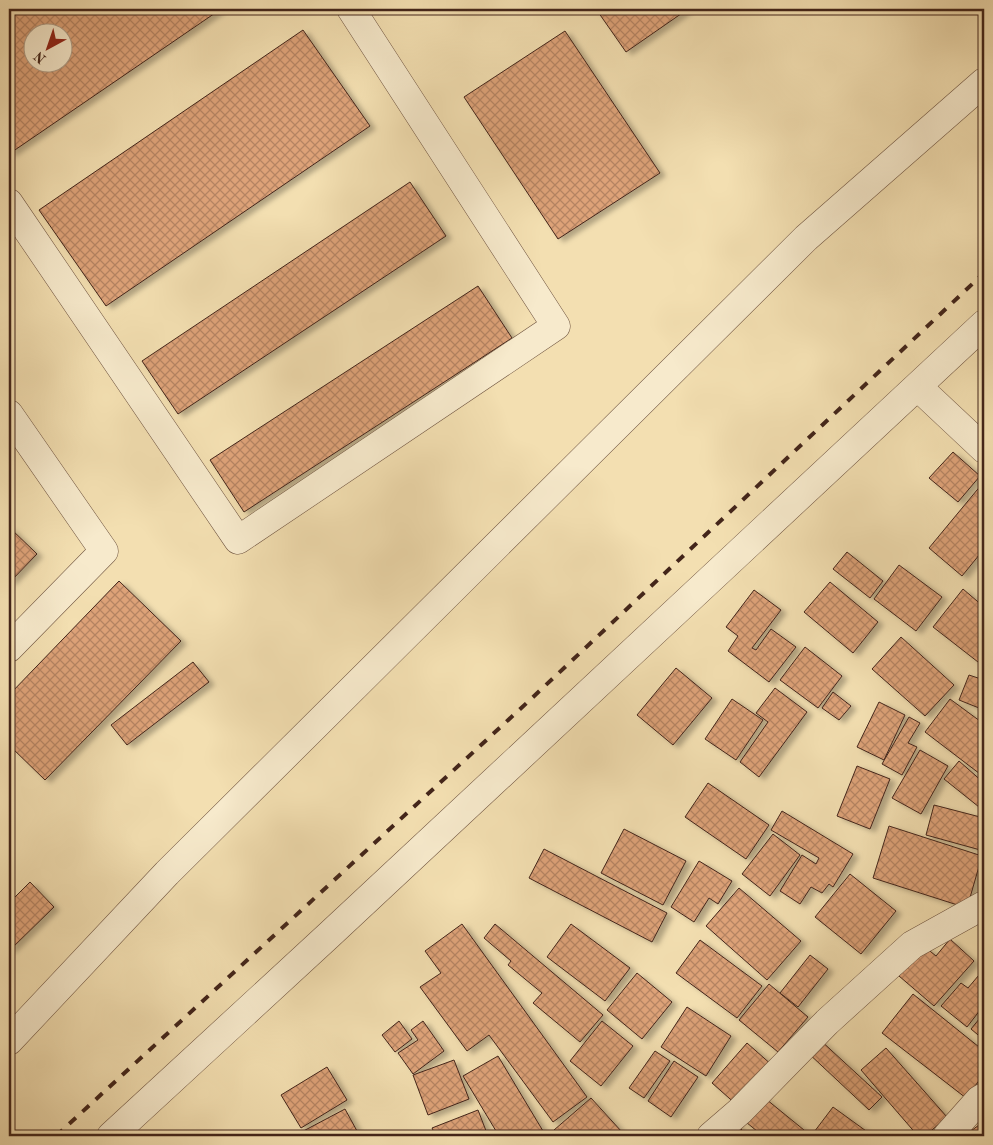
<svg xmlns="http://www.w3.org/2000/svg" width="993" height="1145" viewBox="0 0 993 1145" font-family="'Old Standard TT',serif">
  <defs>
    <pattern id="building-cross-hatch" width="8" height="8" patternUnits="userSpaceOnUse" patternTransform="scale(1.25)"><rect width="8" height="8" fill="#dda278"/><path d="M0 0l8 8M0 8l8-8" fill="none" stroke="#b58462"/></pattern>
    <filter id="shadow"><feDropShadow dx="5.5" dy="3" stdDeviation="2.5" flood-color="#0004"/></filter>
  </defs>
  <rect width="100%" height="100%" fill="#f3dfb1"/>
  <filter id="stains"><feTurbulence type="fractalNoise" baseFrequency=".004" numOctaves="4"/><feColorMatrix values="0 0 0 0 .2 0 0 0 0 .09 0 0 0 0 .02 0 0 0 .5 -.17"/></filter>
  <radialGradient id="worn" r=".72"><stop offset=".6" stop-color="#630" stop-opacity="0"/><stop offset="1" stop-color="#630" stop-opacity=".3"/></radialGradient>
  <g fill="url(#building-cross-hatch)" stroke="#43251a" fill-rule="evenodd" filter="url(#shadow)">
    <path d="M16,9H221L9,154V14ZM32,32H62V62H32Z"/>
    <path d="M596,9H688L626,52Z"/>
    <path d="M303,30L370,126L106,306L39,210Z"/>
    <path d="M565,31L660,173L558,239L464,97Z"/>
    <path d="M410,182L446,236L178,414L142,361Z"/>
    <path d="M478,286L512,338L244,512L210,460Z"/>
    <path d="M953,452L980,476L958,502L929,478Z"/>
    <path d="M982,484L984,486V549L962,576L929,548Z"/>
    <path d="M9,527L37,554L9,583Z"/>
    <path d="M847,552L883,581L870,598L833,569Z"/>
    <path d="M984,562V572L979,568Z"/>
    <path d="M899,565L942,597L916,631L874,599Z"/>
    <path d="M119,581L181,641L45,780L9,745V695Z"/>
    <path d="M830,582L878,622L853,653L804,612Z"/>
    <path d="M963,589L984,607V653L978,662L933,627Z"/>
    <path d="M754,590L781,610L752,648L756,650L771,629L796,647L769,682L728,651L738,636L726,627Z"/>
    <path d="M901,637L954,685L925,716L872,669Z"/>
    <path d="M805,647L842,676L818,708L780,680Z"/>
    <path d="M193,662L209,682L127,745L111,725Z"/>
    <path d="M676,668L712,698L673,745L637,715Z"/>
    <path d="M969,675L984,680V710L959,700Z"/>
    <path d="M775,688L807,712L759,777L740,762L768,722L756,713Z"/>
    <path d="M833,692L851,706L839,720L822,708Z"/>
    <path d="M732,699L763,720L736,760L705,739Z"/>
    <path d="M950,699L984,724V777L925,732Z"/>
    <path d="M879,702L905,715L884,760L857,747Z"/>
    <path d="M909,717L920,723L908,743L917,747L902,775L882,764Z"/>
    <path d="M920,750L948,766L921,814L892,798Z"/>
    <path d="M959,761L984,783V801L979,807L944,779Z"/>
    <path d="M857,766L890,779L870,829L837,816Z"/>
    <path d="M708,783L769,825L746,859L685,817Z"/>
    <path d="M934,805L984,818V851L926,835Z"/>
    <path d="M782,811L853,854L833,887L829,884L822,893L811,887L800,904L780,891L802,855L816,864L819,858L771,830Z"/>
    <path d="M889,826L982,856L967,908L873,878Z"/>
    <path d="M624,829L686,861L663,905L601,873Z"/>
    <path d="M773,834L800,855L770,896L742,874Z"/>
    <path d="M544,849L667,913L652,942L529,878Z"/>
    <path d="M699,861L732,881L718,904L709,898L694,922L671,907Z"/>
    <path d="M850,874L896,911L861,954L815,917Z"/>
    <path d="M30,882L54,907L9,951V903Z"/>
    <path d="M739,888L801,941L767,980L706,926Z"/>
    <path d="M462,924L587,1097L553,1122L489,1035L467,1051L420,987L441,973L425,951Z"/>
    <path d="M495,924L603,1015L580,1042L533,1003L542,993L508,965L511,961L484,938Z"/>
    <path d="M571,924L630,968L605,1001L547,957Z"/>
    <path d="M950,939L974,961L934,1006L899,976L925,947L936,956Z"/>
    <path d="M700,940L762,986L737,1018L676,973Z"/>
    <path d="M810,955L828,969L798,1007L780,993Z"/>
    <path d="M984,969V1005L967,1027L941,1006L961,983L968,988Z"/>
    <path d="M637,973L672,1002L642,1039L607,1010Z"/>
    <path d="M769,984L808,1017L778,1052L739,1020Z"/>
    <path d="M913,994L984,1051V1074L966,1098L882,1033Z"/>
    <path d="M687,1007L731,1036L706,1076L661,1047Z"/>
    <path d="M984,1013V1040L971,1029Z"/>
    <path d="M399,1021L412,1039L395,1052L382,1035Z"/>
    <path d="M423,1021L444,1051L413,1074L398,1053L418,1040L411,1030Z"/>
    <path d="M602,1021L633,1046L601,1086L570,1061Z"/>
    <path d="M818,1038L882,1097L869,1110L806,1051Z"/>
    <path d="M747,1043L773,1066L738,1106L712,1083Z"/>
    <path d="M886,1048L947,1117L925,1136H918L861,1070Z"/>
    <path d="M655,1051L670,1061L644,1098L629,1088Z"/>
    <path d="M498,1056L546,1136H499L463,1076Z"/>
    <path d="M454,1060L469,1099L428,1115L413,1075Z"/>
    <path d="M674,1061L698,1077L671,1117L648,1101Z"/>
    <path d="M327,1067L347,1100L301,1128L281,1095Z"/>
    <path d="M761,1095L804,1130L799,1136H763L741,1118Z"/>
    <path d="M591,1098L622,1132L617,1136H560L554,1130Z"/>
    <path d="M833,1107L873,1136H811Z"/>
    <path d="M345,1109L357,1131L348,1136H294Z"/>
    <path d="M478,1110L488,1136H436L432,1128Z"/>
    <path d="M734,1122L748,1136H719Z"/>
    <path d="M979,1125L984,1132V1136H964Z"/>
  </g>
  <g fill="none" stroke-linecap="round" stroke-linejoin="round">
    <defs>
      <g id="minor">
        <path d="M9,203L238,540L556,326L351,9"/>
        <path d="M918,387L984,449"/>
        <path d="M9,414L104,551L9,648"/>
        <path d="M9,1041L167,873L806,238L984,82"/>
        <path d="M111,1136L328,936L984,324"/>
        <path d="M711,1136L740,1111L827,1022L912,945L984,905"/>
        <path d="M947,1136L979,1100L984,1097"/>
      </g>
    </defs>
    <use href="#minor" stroke="#6f5440" stroke-width="29"/>
    <use href="#minor" stroke="#f7eacc" stroke-width="28"/>
    <path stroke="#43251a" stroke-width="4" stroke-dasharray="9 9" stroke-linecap="butt" d="M56,1136L531,699L984,273"/>
  </g>
  <rect width="993" height="1145" fill="none" stroke="#f3dfb1" stroke-width="30"/>
  <rect x="10" y="10" width="973" height="1125" fill="none" stroke="#43251a" stroke-width="2.5"/>
  <rect x="15" y="15" width="963" height="1115" fill="none" stroke="#43251a"/>
  <g transform="translate(48 48) rotate(220)"><circle r="24" fill="#f7eacc" stroke="#af9b85"/>
  <path d="M0-4L9 19L0 12L-9 19Z" fill="#8f2418"/>
  <text y="-8" font-size="14" font-weight="bold" text-anchor="middle" fill="#43251a">N</text>
  </g>
  <rect width="100%" height="100%" filter="url(#stains)"/>
  <rect width="100%" height="100%" fill="url(#worn)"/>
</svg>
